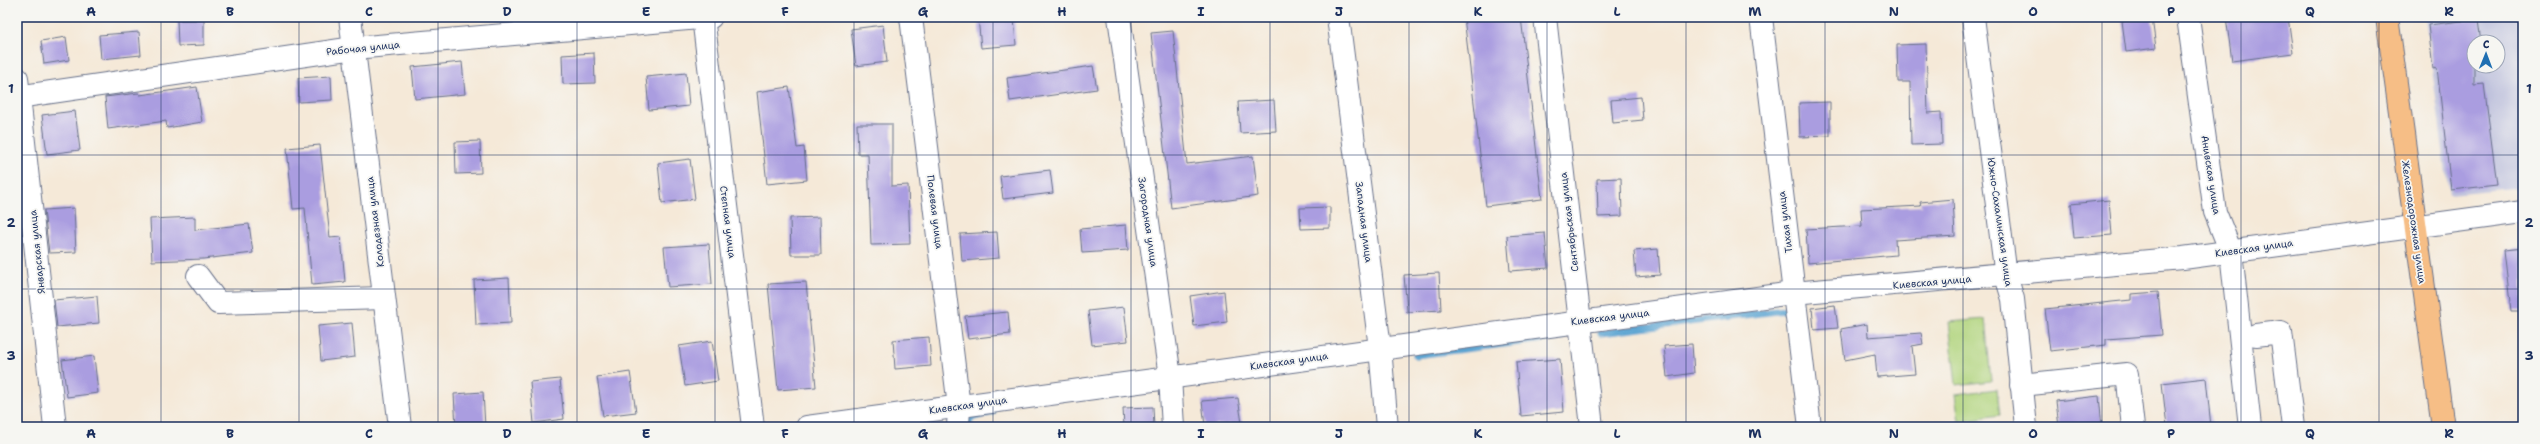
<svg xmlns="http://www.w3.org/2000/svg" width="2540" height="444" viewBox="0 0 2540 444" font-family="'Shantell Sans',sans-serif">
  <rect width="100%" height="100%" fill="#f6f6f2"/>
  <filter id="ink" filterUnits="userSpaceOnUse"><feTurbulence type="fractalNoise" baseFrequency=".025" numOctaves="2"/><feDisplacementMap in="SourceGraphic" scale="8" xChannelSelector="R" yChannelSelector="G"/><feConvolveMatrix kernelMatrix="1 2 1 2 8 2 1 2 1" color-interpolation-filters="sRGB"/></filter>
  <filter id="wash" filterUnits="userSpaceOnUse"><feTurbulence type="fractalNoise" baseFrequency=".012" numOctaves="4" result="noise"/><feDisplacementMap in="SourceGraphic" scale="16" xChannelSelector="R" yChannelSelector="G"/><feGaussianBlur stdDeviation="0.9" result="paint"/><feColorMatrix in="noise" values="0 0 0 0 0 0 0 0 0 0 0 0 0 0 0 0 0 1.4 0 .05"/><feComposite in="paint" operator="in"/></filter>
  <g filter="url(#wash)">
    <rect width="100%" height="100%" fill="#f5e9d8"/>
    <path fill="#c0c2dd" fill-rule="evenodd" d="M2425,17H2523V187L2449,194ZM2474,42H2498V66H2474Z"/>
    <g fill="#b1d47d" stroke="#66826e">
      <path d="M1985,319L1991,381L1956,385L1949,322Z"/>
      <path d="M1997,389L2000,415L1959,421L1955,394Z"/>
    </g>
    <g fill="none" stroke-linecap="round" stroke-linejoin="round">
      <g stroke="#5ca4d2" stroke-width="7">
        <path d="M1601,333L1785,310"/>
        <path d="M1416,355L1561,337"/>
        <path d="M968,427L970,418L992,412"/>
      </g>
    </g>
    <g id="blocks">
      <g fill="#aa9de0">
        <path d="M978,17H1014L1016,45L981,48Z"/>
        <path d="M1464,17H1521L1542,199L1486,206Z"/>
        <path d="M2226,17H2288L2293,53L2232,61Z"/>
        <path d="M2152,18L2156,48L2126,52L2122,21Z"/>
        <path d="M2479,19L2482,42H2474V85L2484,84L2497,185L2451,190L2437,68L2433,69L2428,25Z"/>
        <path d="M177,20H204V45L178,46Z"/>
        <path d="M883,25L887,62L856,66L851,29Z"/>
        <path d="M1173,31L1187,164L1253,156L1258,196L1171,208L1151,33Z"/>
        <path d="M139,32L141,55L101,59L99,35Z"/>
        <path d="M66,37L69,60L44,64L41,41Z"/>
        <path d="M1926,44L1928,113L1941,112L1942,144L1911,145L1910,82H1898L1897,45Z"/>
        <path d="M594,53L595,83L563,84L562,55Z"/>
        <path d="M462,62L465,94L415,99L412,67Z"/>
        <path d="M1093,66L1097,89L1010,101L1007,78Z"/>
        <path d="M686,73L689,106L649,110L646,77Z"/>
        <path d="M331,76L332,100L299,102L298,78Z"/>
        <path d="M197,87L202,122L167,128L166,121L108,129L105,97L139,93L140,95Z"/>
        <path d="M789,87L797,148L804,147L807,180L767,184L757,92Z"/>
        <path d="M1641,97L1643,120L1613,123L1611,100Z"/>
        <path d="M1274,100L1276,131L1240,133L1238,102Z"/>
        <path d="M1830,102V136L1800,137L1799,103Z"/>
        <path d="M75,111L80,150L47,154L42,115Z"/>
        <path d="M857,124H892V186L908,185L910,244L871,245L868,154H858Z"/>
        <path d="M480,141L481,173L456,174L455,142Z"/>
        <path d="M320,145L330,238L341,237L345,282L312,285L305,208L293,209L287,148Z"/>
        <path d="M690,159L695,199L662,203L658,163Z"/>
        <path d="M1050,170L1053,193L1003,199L1000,176Z"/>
        <path d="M1621,178L1622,216L1598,217L1597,179Z"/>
        <path d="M1953,199L1955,236L1895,240L1896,255L1808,263L1806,229L1862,226L1861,209L1921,206L1920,202Z"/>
        <path d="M2109,200L2112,235L2074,238L2071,204Z"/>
        <path d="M1330,207V228L1301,229L1300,208Z"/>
        <path d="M74,208L76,252L49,253L44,210Z"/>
        <path d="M195,217V230L249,224L253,253L203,259L152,261L150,219Z"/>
        <path d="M820,217L821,255H791L790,218Z"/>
        <path d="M1126,225L1128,250L1082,253L1080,229Z"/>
        <path d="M997,232L999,258L962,261L960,234Z"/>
        <path d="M1545,233L1548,268L1510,271L1507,236Z"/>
        <path d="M709,244L712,284L668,287L664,247Z"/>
        <path d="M2523,248V311H2511L2504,250Z"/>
        <path d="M1658,249L1660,275L1636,277L1634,251Z"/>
        <path d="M1439,273L1441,310L1407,312L1404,275Z"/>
        <path d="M509,278L511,323L476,325L474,280Z"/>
        <path d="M806,282L816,387L778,390L768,284Z"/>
        <path d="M1224,291L1227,322L1194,326L1190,296Z"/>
        <path d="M2158,292L2162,335L2106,339V345L2050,351L2045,309L2131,300V294Z"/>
        <path d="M97,296L99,323L57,327L54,300Z"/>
        <path d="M1835,305L1838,328L1814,330L1812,308Z"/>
        <path d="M1124,307L1128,341L1092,345L1088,311Z"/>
        <path d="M1008,312L1010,334L968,339L965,316Z"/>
        <path d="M352,323L355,357L321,361L318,326Z"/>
        <path d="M1867,324L1868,337L1921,333L1923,344L1912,346L1915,374L1877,377L1875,354L1845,360L1841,329Z"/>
        <path d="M929,337L931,366L895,369L893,340Z"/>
        <path d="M712,341L718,381L685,386L679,346Z"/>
        <path d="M1692,344L1694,373L1667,377L1664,346Z"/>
        <path d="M94,356L98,393L67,397L62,360Z"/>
        <path d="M1560,359L1564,412L1521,416L1516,362Z"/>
        <path d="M630,372L636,412L603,416L597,377Z"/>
        <path d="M2206,378L2211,427H2167L2162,383Z"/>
        <path d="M560,379L564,419L534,423L530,382Z"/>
        <path d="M483,392L485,427H456L454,394Z"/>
        <path d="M2099,396L2102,427H2059L2056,401Z"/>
        <path d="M1238,398L1242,423L1205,426L1202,401Z"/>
        <path d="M1153,407L1154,427H1124L1123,408Z"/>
      </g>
    </g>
  </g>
  <g filter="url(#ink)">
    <use href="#blocks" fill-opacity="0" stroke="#677089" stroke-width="1"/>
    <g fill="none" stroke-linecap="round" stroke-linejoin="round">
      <defs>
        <g id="minor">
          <path d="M350,17L400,427"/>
          <path d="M703,17L753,427"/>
          <path d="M911,17L959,407L958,427"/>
          <path d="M1119,17L1170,377L1173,427"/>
          <path d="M1338,17L1380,348L1387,427"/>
          <path d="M1545,17L1592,427"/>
          <path d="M1761,17L1810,427"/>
          <path d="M1973,17L2006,276L2013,299L2026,427"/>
          <path d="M2188,17L2215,212L2231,252L2250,427"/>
          <path d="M17,78L55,427"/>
          <path d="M17,97L354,48L711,17"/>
          <path d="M198,276L218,303L384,298"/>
          <path d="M2256,335L2281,332L2293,427"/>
          <path d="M2021,385L2127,374L2133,427"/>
          <path d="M807,427L1793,293L2183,258L2523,212"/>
        </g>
        <path id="major" d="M2387,17L2443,427"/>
      </defs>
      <use href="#minor" stroke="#677089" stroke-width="24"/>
      <use href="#major" stroke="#677089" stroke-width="24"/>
      <use href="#minor" stroke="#fff" stroke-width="22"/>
      <use href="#major" stroke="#f6be86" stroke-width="22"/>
    </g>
  </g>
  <path fill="none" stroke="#1b2f5e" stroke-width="1" stroke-opacity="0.55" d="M161,17V427M299,17V427M438,17V427M577,17V427M715,17V427M854,17V427M993,17V427M1131,17V427M1270,17V427M1409,17V427M1547,17V427M1686,17V427M1825,17V427M1963,17V427M2102,17V427M2241,17V427M2379,17V427M17,155H2523M17,289H2523"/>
  <g text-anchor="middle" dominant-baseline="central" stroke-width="3.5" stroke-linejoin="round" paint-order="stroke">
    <g font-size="10" fill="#1b2f5e" stroke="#f6f6f2">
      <text transform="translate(363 48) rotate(-6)">Рабочая улица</text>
      <text transform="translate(2211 175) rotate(81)">Анивская улица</text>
      <text transform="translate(935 212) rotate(83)">Полевая улица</text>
      <text transform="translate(375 222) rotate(-97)">Колодезная улица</text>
      <text transform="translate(728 222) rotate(83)">Степная улица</text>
      <text transform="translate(1148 222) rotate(82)">Загородная улица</text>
      <text transform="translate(1364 222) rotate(83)">Западная улица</text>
      <text transform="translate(1569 222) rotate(-97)">Сентябрьская улица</text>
      <text transform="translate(1785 222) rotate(-97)">Тихая улица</text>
      <text transform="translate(2000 222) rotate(82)">Южно-Сахалинская улица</text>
      <text transform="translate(2414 222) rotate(82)">Железнодорожная улица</text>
      <text transform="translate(2254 248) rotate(-8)">Киевская улица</text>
      <text transform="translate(37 252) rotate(-96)">Январская улица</text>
      <text transform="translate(1932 282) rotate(-5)">Киевская улица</text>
      <text transform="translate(1610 317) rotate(-7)">Киевская улица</text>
      <text transform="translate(1289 361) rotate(-8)">Киевская улица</text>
      <text transform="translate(968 405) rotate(-8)">Киевская улица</text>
    </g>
  </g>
  <rect width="2540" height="444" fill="none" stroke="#f6f6f2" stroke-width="44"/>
  <g transform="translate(2486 54) rotate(1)"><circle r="19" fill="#f6f6f2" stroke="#9ea6b7"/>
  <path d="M0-3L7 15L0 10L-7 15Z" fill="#1f6fb2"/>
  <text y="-6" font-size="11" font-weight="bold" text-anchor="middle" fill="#1b2f5e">С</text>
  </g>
  <rect x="22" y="22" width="2496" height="400" fill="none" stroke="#1b2f5e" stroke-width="1.5"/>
  <g font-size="13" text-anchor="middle" font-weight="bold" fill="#1b2f5e">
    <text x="91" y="16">A</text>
    <text x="230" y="16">B</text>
    <text x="369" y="16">C</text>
    <text x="507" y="16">D</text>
    <text x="646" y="16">E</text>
    <text x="785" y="16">F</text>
    <text x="923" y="16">G</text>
    <text x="1062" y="16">H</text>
    <text x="1201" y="16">I</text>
    <text x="1339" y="16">J</text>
    <text x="1478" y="16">K</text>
    <text x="1617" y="16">L</text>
    <text x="1755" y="16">M</text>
    <text x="1894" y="16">N</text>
    <text x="2033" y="16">O</text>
    <text x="2171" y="16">P</text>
    <text x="2310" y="16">Q</text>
    <text x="2449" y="16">R</text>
    <text x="11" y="93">1</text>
    <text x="2529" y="93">1</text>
    <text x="11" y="227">2</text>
    <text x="2529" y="227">2</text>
    <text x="11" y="360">3</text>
    <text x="2529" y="360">3</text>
    <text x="91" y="438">A</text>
    <text x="230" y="438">B</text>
    <text x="369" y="438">C</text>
    <text x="507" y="438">D</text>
    <text x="646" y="438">E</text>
    <text x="785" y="438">F</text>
    <text x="923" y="438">G</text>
    <text x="1062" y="438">H</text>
    <text x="1201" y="438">I</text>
    <text x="1339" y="438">J</text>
    <text x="1478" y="438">K</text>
    <text x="1617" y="438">L</text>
    <text x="1755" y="438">M</text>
    <text x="1894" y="438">N</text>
    <text x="2033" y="438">O</text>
    <text x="2171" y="438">P</text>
    <text x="2310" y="438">Q</text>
    <text x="2449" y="438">R</text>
  </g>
</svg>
